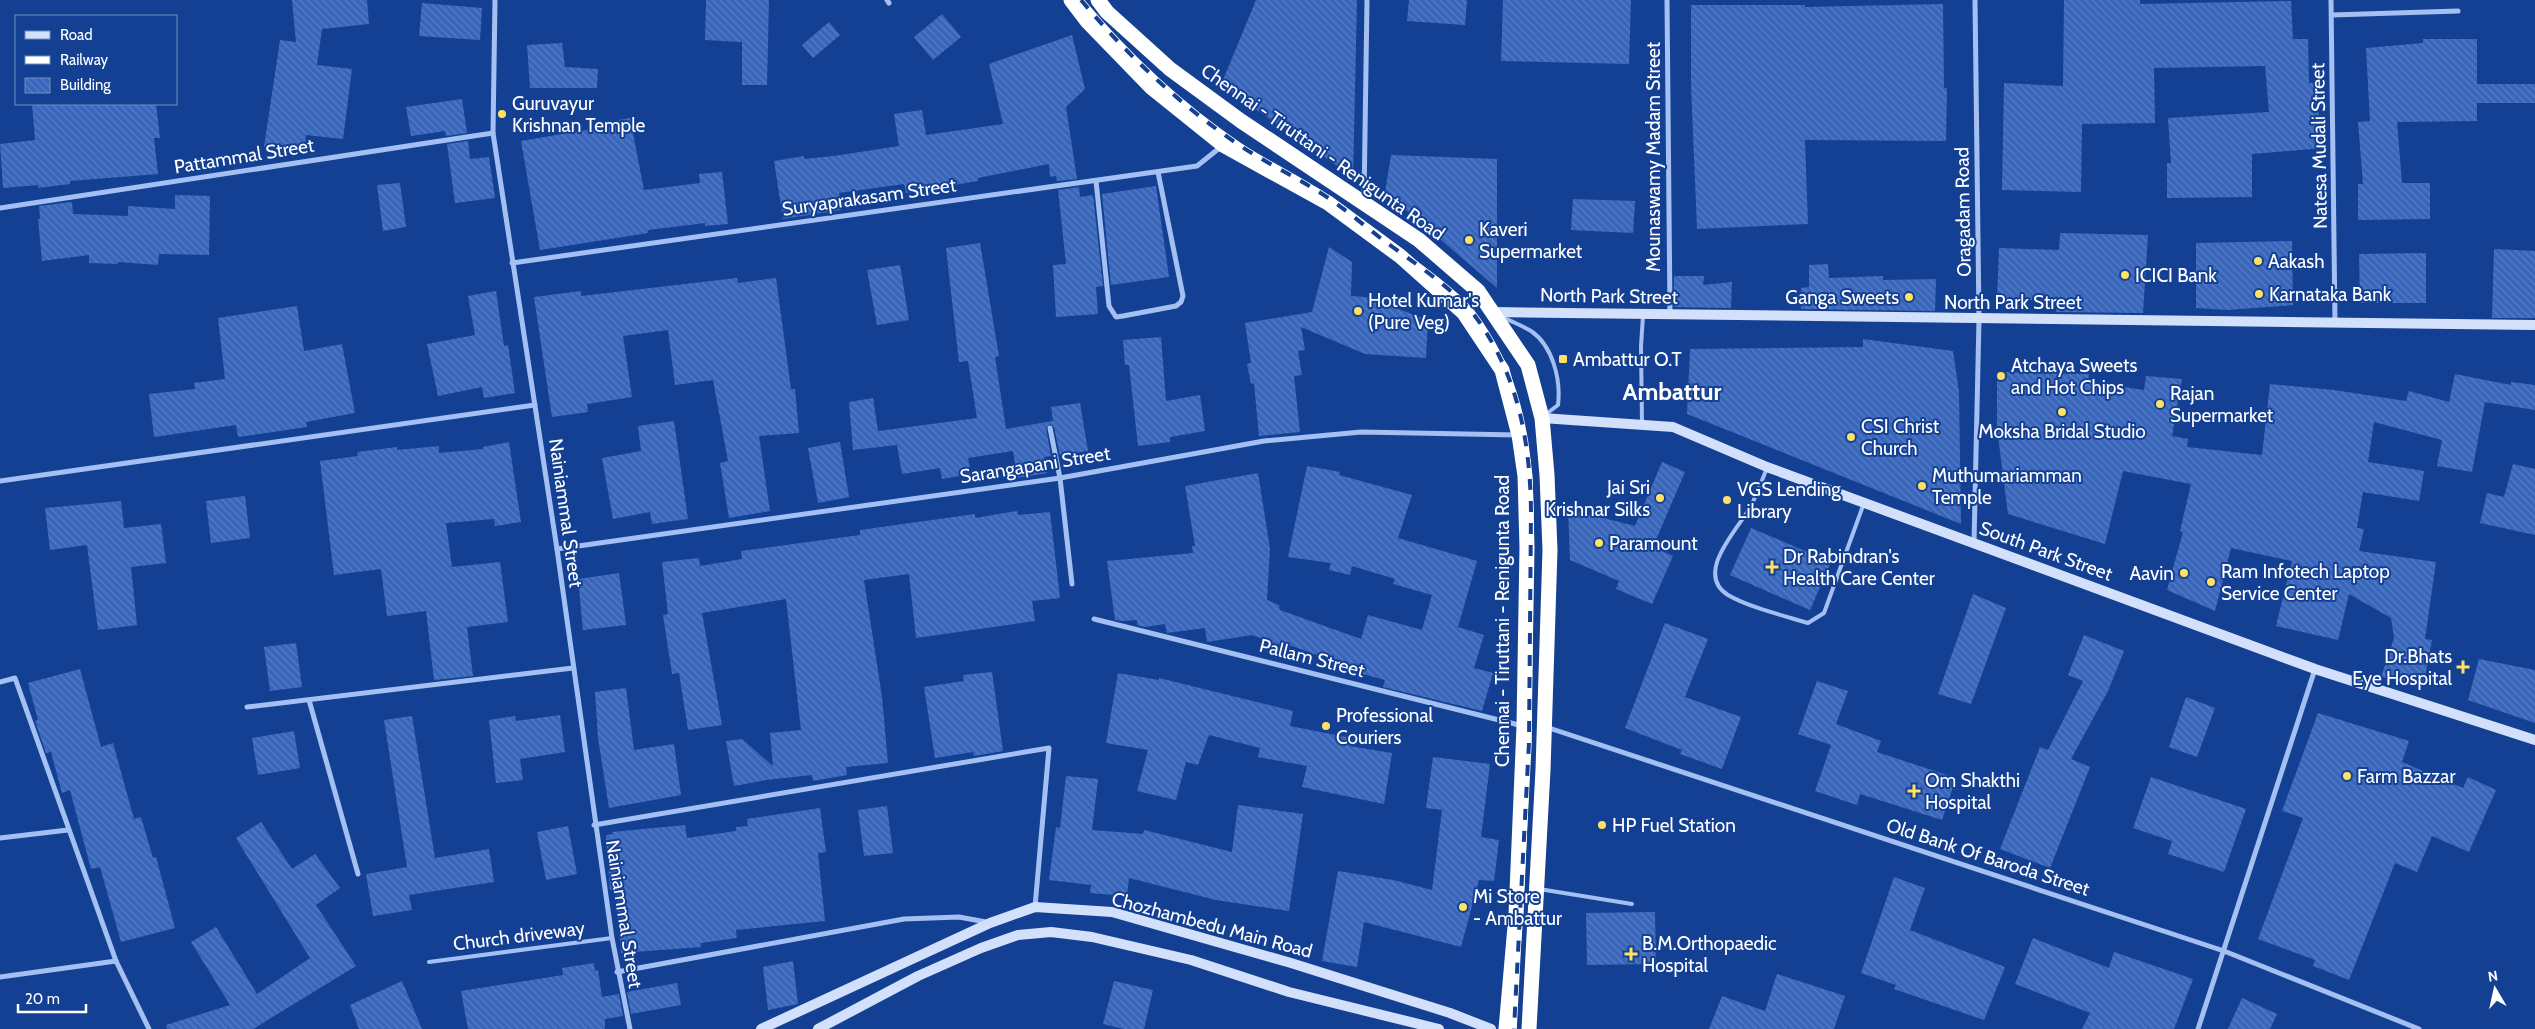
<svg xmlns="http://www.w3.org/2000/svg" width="2535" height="1029" viewBox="0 0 2535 1029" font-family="Cabin,sans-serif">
  <defs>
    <pattern id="building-back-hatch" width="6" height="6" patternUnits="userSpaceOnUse" patternTransform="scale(1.25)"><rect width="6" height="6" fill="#3966bb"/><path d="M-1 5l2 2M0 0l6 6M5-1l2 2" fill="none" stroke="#577dc5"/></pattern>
  </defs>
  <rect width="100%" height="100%" fill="#144094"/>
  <g fill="url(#building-back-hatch)">
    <path d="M292,0H367L369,24L322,29L317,65L352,69L343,139L306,135L304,153L264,147L280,40L296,42Z"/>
    <path d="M706,0H769L767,85H742V42L705,40Z"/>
    <path d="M1256,0H1357L1353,177L1221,85Z"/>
    <path d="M1409,0H1467L1465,25L1407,21Z"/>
    <path d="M1503,0H1631L1629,64L1501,61Z"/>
    <path d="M2064,0H2140V4L2291,1L2293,39H2308L2309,83H2316L2319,119H2323L2325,148L2252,154V197L2167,198V163H2171L2168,118L2269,112L2265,66L2154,68L2155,123L2082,124L2081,192L2002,190L2004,83L2063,86Z"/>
    <path d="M422,3L482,8L480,40L419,36Z"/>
    <path d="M1943,4L1944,88H1947L1946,141L1805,140L1808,224L1697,229L1691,85V5H1805V7Z"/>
    <path d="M942,14L961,37L933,60L914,37Z"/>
    <path d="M829,22L840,35L813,58L802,45Z"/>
    <path d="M1072,35L1085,89L1066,107L1077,179L1057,181L1056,176L1050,177L1049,164L978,178V181L906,193L904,184L839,193L841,210L783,219L774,161L804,156V159L834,156L899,146L894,114L922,110L926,135L1003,124L989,64Z"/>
    <path d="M2423,39H2477V84H2535V103H2477V121L2397,122L2402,183H2430V219L2358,220V184H2363L2358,122L2370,121L2366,48L2423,43Z"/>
    <path d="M562,43L565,67L598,69L597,88H530L527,45Z"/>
    <path d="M462,99L467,133L446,136L445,131L411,136L406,107Z"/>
    <path d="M32,104H156L160,138H154L158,174L70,181V184L38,188V185L3,188L0,144L35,140Z"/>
    <path d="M630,118L644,190L700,183L699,174L722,172L728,224L705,226V223L648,230V233L540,250L521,141L598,128V124Z"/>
    <path d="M468,141L470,159L489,157L495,198L455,203L447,144Z"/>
    <path d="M1391,155L1497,159V288L1385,192Z"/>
    <path d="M400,183L406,227L383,231L377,185Z"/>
    <path d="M1156,186L1169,277L1111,285L1102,194Z"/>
    <path d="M1079,187L1080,197L1093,195L1103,286L1096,287L1098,314L1056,317L1053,265L1066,264L1058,190Z"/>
    <path d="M175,195L210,196L209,255L159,254L158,265L118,262V264L89,263V255L42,261L38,219H40L39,206L72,202L73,214L128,216V206L175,209Z"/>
    <path d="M1573,199L1635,201L1633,233L1571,230Z"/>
    <path d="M2060,233L2148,235L2143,313L2056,312L2057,301L1997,299L1999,248L2059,250Z"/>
    <path d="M2292,241L2293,305L2227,310L2196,308V243Z"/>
    <path d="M980,243L999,356L995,357L1006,429L1053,421L1051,407L1080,403L1088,451L1060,455L1054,427L1050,424L1046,428L1051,456L1044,457L1047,473L1017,478L1013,451L968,458L971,474L942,479L940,468L902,474L897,445L853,450L849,402L873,398L878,431L977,418L968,361L959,362L946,248Z"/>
    <path d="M1329,247L1352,262L1351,296L1379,298V302L1428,320L1426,358L1365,354L1301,327L1305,350L1298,351L1302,375L1294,376L1300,432L1259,436L1254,383L1251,384L1247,364L1251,363L1245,323L1312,312Z"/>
    <path d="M2494,249L2535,251V318H2492Z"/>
    <path d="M2426,253V303H2360L2359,254Z"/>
    <path d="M1828,264L1829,278L1883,276V280L1936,279L1935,311L1801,309V288L1809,287V265Z"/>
    <path d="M900,265L909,320L877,325L867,270Z"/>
    <path d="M1674,276H1704L1703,285L1732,282L1731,308L1674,307Z"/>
    <path d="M737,278L738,283L776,278L791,389H795L799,433L759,436L770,511L729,518L720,463L728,461L713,380L675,385L668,330L623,336L632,397L587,404L588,412L552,417L534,297L581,291V296Z"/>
    <path d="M496,291L504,346L508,345L515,393L484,398L482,387L438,396L427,344L475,335L468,296Z"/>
    <path d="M297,306L304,351L342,344L355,413L306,422L307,427L238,437L236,425L154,437L149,394L195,389L194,383L225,379L218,318Z"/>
    <path d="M1161,337L1166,401L1200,395L1205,431L1170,437V442L1138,446L1129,365H1125L1123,340Z"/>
    <path d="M1863,339L1953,351L1959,392L1961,524L1687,414L1690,349L1863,347Z"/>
    <path d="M1997,372L2089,374L2088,382L2144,390L2146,376L2182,379L2172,436L2188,439L2187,447L2262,455L2270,384L2334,390L2406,401L2409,391L2449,402L2455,374L2511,385V382L2535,385V410L2485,402L2472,472L2437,466L2442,440L2374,422L2368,462L2424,471L2419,501L2363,492L2357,528L2364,529L2359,551L2436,562L2425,639L2432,640L2423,687L2381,677L2394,638L2391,618L2349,594L2338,640L2276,626L2292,561L2231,548L2215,611L2167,590L2183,532L2180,531L2191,484L2123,471L2105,544L2008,514L1997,428Z"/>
    <path d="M674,421L688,519L652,524L650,512L613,519L602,458L641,451L638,426Z"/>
    <path d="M509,442L521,522L495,526L494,519L446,523L452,567L500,562L508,622L467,627L473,676L434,680L426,611L387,616L381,569L334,575L320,461L358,456L357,452L397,447V450L439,446V453L483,449V447Z"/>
    <path d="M840,442L849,497L818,503L808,448Z"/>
    <path d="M1662,462L1685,472L1653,547L1673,556L1652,604L1616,589L1619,581L1570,560L1568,509L1635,526Z"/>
    <path d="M2513,464L2535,469V535L2480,523L2487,493L2504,497Z"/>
    <path d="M1307,466L1340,472L1339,475L1412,495L1398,538L1477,561L1458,627L1484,635L1474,668L1493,673L1482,711L1383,687L1385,680L1352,671L1353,668L1281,642L1280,645L1252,635L1207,642L1205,628L1167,633L1165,624L1145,627L1137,625V620L1122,621L1115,620L1107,561L1193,553L1192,546H1195L1185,486L1258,473L1270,549L1267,600L1279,605L1280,610L1361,639L1368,615L1422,630L1432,595L1393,584L1395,579L1352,566L1350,575L1329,570L1331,563L1288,557Z"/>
    <path d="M245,496L250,538L211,543L206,501Z"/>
    <path d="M121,501L124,528L161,524L166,563L131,567L137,625L98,630L87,545L50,550L45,508Z"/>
    <path d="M1017,511L1018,515L1050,512L1060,598L1032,601L1035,621L916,638L909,574L864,580L882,697L888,763L846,767L847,775L813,781L812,775L766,780L734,786L726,741L742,739L773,766L770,733L801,730L786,599L702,613L722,725L688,730L679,673L672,674L663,615L668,614L662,562L699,558L700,566L742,559L741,551L860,535V530L975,514V518Z"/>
    <path d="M1751,528L1831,562L1810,610L1730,575Z"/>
    <path d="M619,573L626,625L583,630L578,579Z"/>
    <path d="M1973,594L2006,608L1971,704L1938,694Z"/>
    <path d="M1665,623L1708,639L1685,697L1741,717L1722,769L1680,754L1682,750L1625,728Z"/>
    <path d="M2084,635L2124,651L2108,691L2071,759L2090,767L2050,868L2000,849L2040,747L2048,750L2083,681L2068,675Z"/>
    <path d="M296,643L302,687L270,691L264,647Z"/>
    <path d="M2479,659L2535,670V723L2468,700Z"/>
    <path d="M80,669L101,747L113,743L134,819L141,817L153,858L156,857L175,928L121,942L100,867L91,869L70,790L62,793L51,752L46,753L35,721L38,720L28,683Z"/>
    <path d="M992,672L1003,751L974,756L973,752L935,758L924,687L964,681L963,675Z"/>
    <path d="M1118,673L1159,680V678L1293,711L1290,726L1351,738L1349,746L1392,753L1384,804L1302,787L1307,766L1258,757L1260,748L1209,735L1198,765L1186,762L1176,800L1137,791L1148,750L1106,743Z"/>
    <path d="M1817,681L1848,691L1836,724L1881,741L1877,752L1956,778L1942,820L1860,794L1857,805L1815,791L1831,745L1798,734Z"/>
    <path d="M626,688L634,750L674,744L681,795L609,808L598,738L595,692Z"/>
    <path d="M2186,697L2215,708L2197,757L2169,747Z"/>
    <path d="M2318,713L2409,741L2402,762L2463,788L2468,777L2496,790L2469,852L2432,836L2417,872L2395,863L2349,980L2313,966L2315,960L2258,939L2303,818L2282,811Z"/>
    <path d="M560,715L565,752L520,759L523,780L496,783L489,720L515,716L516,721Z"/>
    <path d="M412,716L435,858L489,849L494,882L409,895L412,910L373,916L366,874L407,867L384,720Z"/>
    <path d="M294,731L300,768L258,775L252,738Z"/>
    <path d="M1433,757L1490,764L1481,837L1499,840L1494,881L1479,880L1461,947L1364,922L1357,967L1322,961L1338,871L1393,880L1432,890L1442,810L1426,808Z"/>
    <path d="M1066,776L1098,779L1092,830L1143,834L1144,830L1232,852L1238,805L1303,814L1289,911L1216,900L1129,878L1127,896L1090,893L1091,885L1049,880L1056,827L1060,828Z"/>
    <path d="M2151,777L2246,809L2224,872L2168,854L2172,841L2133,828Z"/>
    <path d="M887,806L893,853L864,856L858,810Z"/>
    <path d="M820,808L826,852L818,853L825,921L736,930L737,938L701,943V947L621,953L616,889L610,890L606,835L613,834L612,832L685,825L687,838L736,831V827L748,826L747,819Z"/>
    <path d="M261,822L292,869L315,854L340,888L316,905L356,966L253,1029H167L166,1025L230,1005L191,942L216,927L257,994L310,958L236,838Z"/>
    <path d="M568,826L577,874L546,880L537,832Z"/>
    <path d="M1894,877L1925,888L1910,930L2005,967L1984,1020L1894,989L1896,985L1861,973Z"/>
    <path d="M1655,912L1656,964L1587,965L1586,913Z"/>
    <path d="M2033,938L2109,968L2114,952L2193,979L2174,1029H2082L2090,1013L2015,984Z"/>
    <path d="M793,961L798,1004L768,1010L763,967Z"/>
    <path d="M594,963L595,971L598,970L602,997L619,994L623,1016L605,1019V1029H468L461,991L563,975L562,968Z"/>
    <path d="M1777,974L1845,996L1834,1029H1709L1722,996L1765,1011Z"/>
    <path d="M402,981L422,1029H359L350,1005Z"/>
    <path d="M1114,981L1153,990L1144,1029H1124L1103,1024Z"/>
    <path d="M677,983L681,1005L631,1014L627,992Z"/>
    <path d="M2242,998L2277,1014L2270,1029H2228Z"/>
  </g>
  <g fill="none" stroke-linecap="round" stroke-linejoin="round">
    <g stroke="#a4bff2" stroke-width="4">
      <path d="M1503,317C1512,322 1523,326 1531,331C1553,346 1561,380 1558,405L1545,415"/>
      <path d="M1642,423L1641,346L1643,316"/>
      <path d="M1767,468C1762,480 1757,494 1751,506C1739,528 1693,573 1728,595C1748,607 1785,616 1808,623L1824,613L1864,503"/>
      <path d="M1539,889L1632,904"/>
      <path d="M429,962L612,938"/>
    </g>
    <g stroke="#a4bff2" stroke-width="5">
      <path d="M495,0L493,133L557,549L612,938L630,1029"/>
      <path d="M887,0L889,3"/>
      <path d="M1667,0L1670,314"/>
      <path d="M2331,0L2335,322"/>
      <path d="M2332,15L2458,11"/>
      <path d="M1096,181L1109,306L1116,317L1123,316L1176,306L1181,302L1183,296L1158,172"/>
      <path d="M1364,201L1367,0"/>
      <path d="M0,208L493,133"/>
      <path d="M512,263L1197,166L1222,146"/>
      <path d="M1050,428L1060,478L1072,584"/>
      <path d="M0,481L535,405"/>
      <path d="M1974,543L1979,319L1975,0"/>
      <path d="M557,549L1060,478L1264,441L1361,432L1518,435"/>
      <path d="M1094,619L1523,726"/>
      <path d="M0,682L15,678L116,961L149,1029"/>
      <path d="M309,700L358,874"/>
      <path d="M247,707L573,668"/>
      <path d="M1546,727L2224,951L2419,1029"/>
      <path d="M594,825L1049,748L1035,907"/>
      <path d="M0,838L68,830"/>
      <path d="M617,972L904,919L959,917L986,922"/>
      <path d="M0,977L116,961"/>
      <path d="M2198,1029L2315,669"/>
    </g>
    <g stroke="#d2e0fc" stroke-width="10">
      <path d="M1492,312L2535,325"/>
      <path d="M1542,418L1673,427L1767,467L2315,669L2535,740"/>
      <path d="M761,1029L990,923L1035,907L1112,912L1291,963L1450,1013L1491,1029"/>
      <path d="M818,1029L918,976L981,948L1018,935L1051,932L1092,937L1191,960L1289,992L1439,1029"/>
    </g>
    <g stroke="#fff" stroke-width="15">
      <path d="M1071,0L1087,21L1152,88L1223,145L1328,203L1400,256L1464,313L1502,370L1519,435L1525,476L1527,547L1524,726L1516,915L1506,1029"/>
      <path d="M1098,0L1107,12L1170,69L1241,121L1419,240L1478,291L1528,365L1542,418L1547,475L1550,550L1543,770L1529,1029"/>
    </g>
    <defs>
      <path id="rail" d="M1081,0C1127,55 1180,105 1239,145C1263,161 1290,174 1314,189C1340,204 1363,225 1387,243C1412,261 1453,289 1472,312C1517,371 1530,438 1531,511L1529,742L1514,1029"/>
    </defs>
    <use href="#rail" stroke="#fff" stroke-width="5.5"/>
    <use href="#rail" stroke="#144094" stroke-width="4" stroke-dasharray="11" stroke-linecap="butt"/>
  </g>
  <g fill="#ffe164" stroke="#144094" stroke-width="2">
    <circle cx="502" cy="114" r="5"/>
    <circle cx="1469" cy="240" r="5"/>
    <circle cx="2258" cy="261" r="5"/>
    <circle cx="2125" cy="275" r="5"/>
    <circle cx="2259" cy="294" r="5"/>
    <circle cx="1909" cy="297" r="5"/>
    <circle cx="1358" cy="311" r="5"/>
    <rect x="1558" y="354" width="10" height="10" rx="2.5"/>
    <circle cx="2001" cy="376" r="5"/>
    <circle cx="2160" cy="404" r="5"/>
    <circle cx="2062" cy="412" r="5"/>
    <circle cx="1851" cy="437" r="5"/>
    <circle cx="1922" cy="486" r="5"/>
    <circle cx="1660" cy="498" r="5"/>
    <circle cx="1727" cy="500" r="5"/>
    <circle cx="1599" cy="543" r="5"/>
    <path d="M1769.5 559.5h5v5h5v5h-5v5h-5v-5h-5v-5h5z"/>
    <circle cx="2184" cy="573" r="5"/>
    <circle cx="2211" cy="582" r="5"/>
    <path d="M2460.5 659.5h5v5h5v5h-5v5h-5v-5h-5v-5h5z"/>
    <circle cx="1326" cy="726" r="5"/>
    <circle cx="2347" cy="776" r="5"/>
    <path d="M1911.5 783.5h5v5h5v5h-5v5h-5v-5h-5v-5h5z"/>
    <circle cx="1602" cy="825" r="5"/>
    <circle cx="1463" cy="907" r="5"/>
    <path d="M1628.5 946.5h5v5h5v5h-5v5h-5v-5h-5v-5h5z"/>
  </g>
  <g text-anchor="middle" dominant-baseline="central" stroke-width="4" stroke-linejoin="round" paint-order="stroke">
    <g font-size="19" fill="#fff" stroke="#144094" text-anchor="start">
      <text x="512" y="103">Guruvayur<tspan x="512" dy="22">Krishnan Temple</tspan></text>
      <text x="1479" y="229">Kaveri<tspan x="1479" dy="22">Supermarket</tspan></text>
      <text x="2268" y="261">Aakash</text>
      <text x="2135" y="275">ICICI Bank</text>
      <text x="2269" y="294">Karnataka Bank</text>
      <text x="1899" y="297" text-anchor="end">Ganga Sweets</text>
      <text x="1368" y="300">Hotel Kumar's<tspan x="1368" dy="22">(Pure Veg)</tspan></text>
      <text x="1573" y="359">Ambattur O.T</text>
      <text x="2011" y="365">Atchaya Sweets<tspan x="2011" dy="22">and Hot Chips</tspan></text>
      <text x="2170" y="393">Rajan<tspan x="2170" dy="22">Supermarket</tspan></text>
      <text x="1861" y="426">CSI Christ<tspan x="1861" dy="22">Church</tspan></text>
      <text x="2062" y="431" text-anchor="middle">Moksha Bridal Studio</text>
      <text x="1932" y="475">Muthumariamman<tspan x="1932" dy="22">Temple</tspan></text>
      <text x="1650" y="487" text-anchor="end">Jai Sri<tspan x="1650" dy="22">Krishnar Silks</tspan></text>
      <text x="1737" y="489">VGS Lending<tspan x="1737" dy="22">Library</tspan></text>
      <text x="1609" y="543">Paramount</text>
      <text x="1783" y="556">Dr Rabindran's<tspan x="1783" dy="22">Health Care Center</tspan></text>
      <text x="2221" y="571">Ram Infotech Laptop<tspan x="2221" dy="22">Service Center</tspan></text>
      <text x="2174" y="573" text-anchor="end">Aavin</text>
      <text x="2452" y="656" text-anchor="end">Dr.Bhats<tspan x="2452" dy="22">Eye Hospital</tspan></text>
      <text x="1336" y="715">Professional<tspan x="1336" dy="22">Couriers</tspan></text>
      <text x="2357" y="776">Farm Bazzar</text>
      <text x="1925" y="780">Om Shakthi<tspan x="1925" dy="22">Hospital</tspan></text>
      <text x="1612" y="825">HP Fuel Station</text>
      <text x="1473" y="896">Mi Store<tspan x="1473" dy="22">- Ambattur</tspan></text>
      <text x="1642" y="943">B.M.Orthopaedic<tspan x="1642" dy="22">Hospital</tspan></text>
    </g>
    <g font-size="19" fill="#fff" stroke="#144094">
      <text transform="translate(2319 146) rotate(-91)">Natesa Mudali Street</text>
      <text transform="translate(1323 152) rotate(35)">Chennai - Tiruttani - Renigunta Road</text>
      <text transform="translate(244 156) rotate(-9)">Pattammal Street</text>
      <text transform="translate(1653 157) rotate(-90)">Mounaswamy Madam Street</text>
      <text transform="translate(869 197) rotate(-8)">Suryaprakasam Street</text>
      <text transform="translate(1963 212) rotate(-91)">Oragadam Road</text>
      <text transform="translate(1609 296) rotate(1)">North Park Street</text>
      <text x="2013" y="302">North Park Street</text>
      <text transform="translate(1035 465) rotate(-9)">Sarangapani Street</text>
      <text transform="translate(566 513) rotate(82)">Nainiammal Street</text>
      <text transform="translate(2046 551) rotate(20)">South Park Street</text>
      <text transform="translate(1502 621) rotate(-90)">Chennai - Tiruttani - Renigunta Road</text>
      <text transform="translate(1312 658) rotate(14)">Pallam Street</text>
      <text transform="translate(1988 857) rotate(18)">Old Bank Of Baroda Street</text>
      <text transform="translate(624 914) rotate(81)">Nainiammal Street</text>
      <text transform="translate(1212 925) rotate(15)">Chozhambedu Main Road</text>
      <text transform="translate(519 936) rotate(-7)">Church driveway</text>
    </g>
    <g font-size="24" font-weight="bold" fill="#fff" stroke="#144094">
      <text x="1672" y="391">Ambattur</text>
    </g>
  </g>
  <rect x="15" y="15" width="162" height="90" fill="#144094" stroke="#728cbf"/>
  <rect x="25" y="31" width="25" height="8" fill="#d2e0fc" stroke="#728cbf"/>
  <text x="60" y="40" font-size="15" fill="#ffffff">Road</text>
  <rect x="25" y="56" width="25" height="8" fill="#ffffff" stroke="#728cbf"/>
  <text x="60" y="65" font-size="15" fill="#ffffff">Railway</text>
  <rect x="25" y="78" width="25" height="15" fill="url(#building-back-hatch)" stroke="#728cbf"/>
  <text x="60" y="90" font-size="15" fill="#ffffff">Building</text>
  <g transform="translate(2495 989) rotate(351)" stroke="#144094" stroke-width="4" paint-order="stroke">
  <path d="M0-4L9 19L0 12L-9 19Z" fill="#ffffff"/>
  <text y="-8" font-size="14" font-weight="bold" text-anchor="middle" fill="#ffffff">N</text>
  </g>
  <path d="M18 1004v8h68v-8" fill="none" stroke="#ffffff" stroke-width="2.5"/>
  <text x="25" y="1004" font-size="15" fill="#ffffff" stroke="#144094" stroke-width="4" paint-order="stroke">20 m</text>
</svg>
